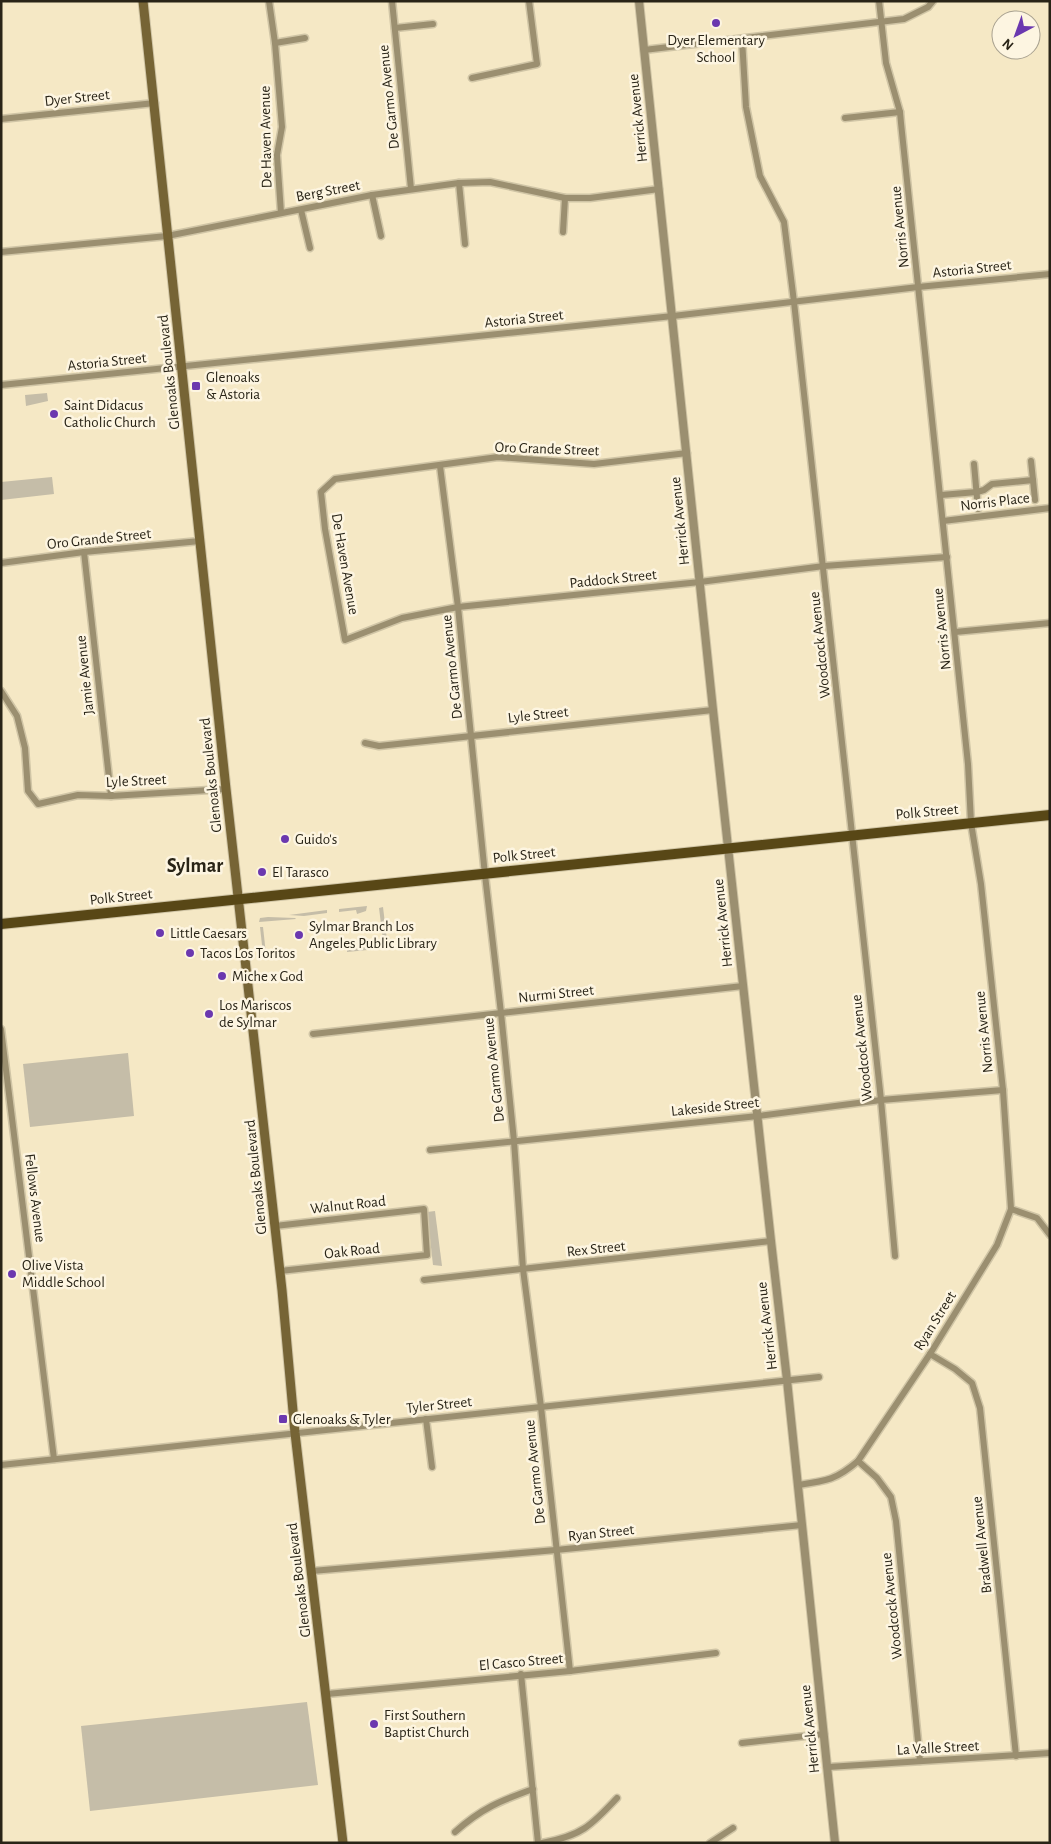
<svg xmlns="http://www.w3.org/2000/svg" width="1051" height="1844" viewBox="0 0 1051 1844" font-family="'Alegreya Sans',sans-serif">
  <rect width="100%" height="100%" fill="#f5e8c5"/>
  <g fill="#c5bda8">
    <path d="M47,393L48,401L26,406L25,395Z"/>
    <path d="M52,477L54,494L1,500V482Z"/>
    <path d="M367,906L366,911L357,914L356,910L339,912V909Z"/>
    <path d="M383,907L388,948L347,952V949L377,946V940H383L379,908Z"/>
    <path d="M327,910V913L304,916L289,915Z"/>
    <path d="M268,917L295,918L296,919L259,922L260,918Z"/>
    <path d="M260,927H263L266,954H263Z"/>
    <path d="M128,1053L134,1116L30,1127L23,1064Z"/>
    <path d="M435,1211L442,1266L433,1265L427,1212Z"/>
    <path d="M307,1702L318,1785L90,1811L81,1726Z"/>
  </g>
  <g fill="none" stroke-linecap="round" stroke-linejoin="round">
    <defs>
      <g id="minor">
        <path d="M269,1L275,43L282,127L277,155L281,213"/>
        <path d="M392,1L411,189"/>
        <path d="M879,1L886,63L900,112L901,123L968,764L971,823L981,884L1003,1090L1011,1209L1037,1218L1050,1235"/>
        <path d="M395,28L433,24"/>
        <path d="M742,39L746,107L760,176L784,222L794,302L881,1100L895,1256"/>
        <path d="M275,43L305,38"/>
        <path d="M644,50L904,19L928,7L933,1"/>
        <path d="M472,78L537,64L529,1"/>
        <path d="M845,118L900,112"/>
        <path d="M1,119L155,103"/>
        <path d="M459,183L465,244"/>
        <path d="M372,195L381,236"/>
        <path d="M301,210L310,248"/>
        <path d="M563,232L565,198"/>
        <path d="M1,252L167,236L372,195L459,183L490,182L565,198H590L659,189"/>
        <path d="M1,385L673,316L918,287L1050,274"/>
        <path d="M687,453L594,464L498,457L335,479L321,492L325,529L345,640L402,618L458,607L700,582L824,566L947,557"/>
        <path d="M1031,461L1033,480"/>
        <path d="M974,464L978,509"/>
        <path d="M440,466L458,607L485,875L501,1013L514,1141L523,1269L541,1407L570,1671"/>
        <path d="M941,495L977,492L984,490L992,484L1033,480L1035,500"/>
        <path d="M943,521L1050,508"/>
        <path d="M84,552L111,796"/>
        <path d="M1,563L84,552L200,541"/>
        <path d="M955,632L1050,623"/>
        <path d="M1,691L17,716L25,748L28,791L38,804L78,795L111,796L226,789"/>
        <path d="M365,743L379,746L713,710"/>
        <path d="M1,1029L54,1459"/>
        <path d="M313,1034L743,986"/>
        <path d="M430,1150L758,1116L881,1100L1003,1090"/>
        <path d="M275,1226L424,1209L427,1255L280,1271"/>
        <path d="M424,1280L771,1241"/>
        <path d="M930,1354L955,1369L972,1383L980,1408L1016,1756"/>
        <path d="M426,1419L432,1467"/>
        <path d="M858,1461L877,1478L891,1497L896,1521L920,1761"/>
        <path d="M1,1465L819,1377"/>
        <path d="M798,1485C826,1481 836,1480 858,1461L930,1354L997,1245L1011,1209"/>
        <path d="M312,1571L556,1550L802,1525"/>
        <path d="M521,1674L538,1843"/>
        <path d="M327,1694L570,1671L716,1653"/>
        <path d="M742,1743L824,1734"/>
        <path d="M828,1767L1050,1753"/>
        <path d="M455,1832C482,1808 500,1801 533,1789"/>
        <path d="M542,1843C581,1836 591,1826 617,1798"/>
        <path d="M710,1843L733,1828"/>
      </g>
      <path id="tertiary" d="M639,1L713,710L771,1241L787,1380L835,1843"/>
      <path id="secondary" d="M143,1L226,789L282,1290L295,1433L343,1843"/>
      <path id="primary" d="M1,924L1050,815"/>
    </defs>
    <use href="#minor" stroke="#d0c5a6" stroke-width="9"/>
    <use href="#tertiary" stroke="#d0c5a6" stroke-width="10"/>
    <use href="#secondary" stroke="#d0c5a6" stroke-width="11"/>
    <use href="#primary" stroke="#d0c5a6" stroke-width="12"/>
    <use href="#minor" stroke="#9b8f70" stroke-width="6"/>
    <use href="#tertiary" stroke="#9b8f70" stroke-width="8"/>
    <use href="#secondary" stroke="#766435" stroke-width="9"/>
    <use href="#primary" stroke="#584716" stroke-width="10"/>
  </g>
  <g fill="#6b38af" stroke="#fdf5e1" stroke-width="2">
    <circle cx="716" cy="23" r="5"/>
    <rect x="191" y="381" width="10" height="10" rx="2.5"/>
    <circle cx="54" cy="414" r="5"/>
    <circle cx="285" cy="839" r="5"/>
    <circle cx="262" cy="872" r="5"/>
    <circle cx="160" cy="933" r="5"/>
    <circle cx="299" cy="935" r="5"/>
    <circle cx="190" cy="953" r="5"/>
    <circle cx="222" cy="976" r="5"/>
    <circle cx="209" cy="1014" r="5"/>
    <circle cx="12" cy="1274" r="5"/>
    <rect x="278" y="1414" width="10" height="10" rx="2.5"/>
    <circle cx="374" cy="1724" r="5"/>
  </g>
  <g text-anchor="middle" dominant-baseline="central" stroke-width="5" stroke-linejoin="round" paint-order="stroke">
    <g font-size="15" fill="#292417" stroke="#fdf5e1" text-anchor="start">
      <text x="716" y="40" text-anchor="middle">Dyer Elementary<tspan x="716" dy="17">School</tspan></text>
      <text x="206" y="377">Glenoaks<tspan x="206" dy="17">&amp; Astoria</tspan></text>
      <text x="64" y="405">Saint Didacus<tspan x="64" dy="17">Catholic Church</tspan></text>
      <text x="295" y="839">Guido's</text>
      <text x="272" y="872">El Tarasco</text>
      <text x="309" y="926">Sylmar Branch Los<tspan x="309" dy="17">Angeles Public Library</tspan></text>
      <text x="170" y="933">Little Caesars</text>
      <text x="200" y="953">Tacos Los Toritos</text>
      <text x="232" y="976">Miche x God</text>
      <text x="219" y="1005">Los Mariscos<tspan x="219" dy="17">de Sylmar</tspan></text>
      <text x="22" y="1265">Olive Vista<tspan x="22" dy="17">Middle School</tspan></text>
      <text x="293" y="1419">Glenoaks &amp; Tyler</text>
      <text x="384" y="1715">First Southern<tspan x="384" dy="17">Baptist Church</tspan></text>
    </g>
    <g font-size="15" fill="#292417" stroke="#fdf5e1">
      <text transform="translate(389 97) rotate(-96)">De Garmo Avenue</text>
      <text transform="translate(77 98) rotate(-6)">Dyer Street</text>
      <text transform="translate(638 118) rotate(-96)">Herrick Avenue</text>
      <text transform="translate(266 137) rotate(-91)">De Haven Avenue</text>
      <text transform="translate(328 191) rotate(-11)">Berg Street</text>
      <text transform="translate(900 227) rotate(-96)">Norris Avenue</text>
      <text transform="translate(972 269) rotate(-6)">Astoria Street</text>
      <text transform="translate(524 319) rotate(-6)">Astoria Street</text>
      <text transform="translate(107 362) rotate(-6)">Astoria Street</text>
      <text transform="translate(169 372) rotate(-96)">Glenoaks Boulevard</text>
      <text transform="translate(547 449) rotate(2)">Oro Grande Street</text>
      <text transform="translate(995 502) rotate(-7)">Norris Place</text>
      <text transform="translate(680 521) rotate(-96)">Herrick Avenue</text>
      <text transform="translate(99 539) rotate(-6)">Oro Grande Street</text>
      <text transform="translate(345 564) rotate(80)">De Haven Avenue</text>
      <text transform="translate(613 579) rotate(-6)">Paddock Street</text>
      <text transform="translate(942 629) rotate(-96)">Norris Avenue</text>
      <text transform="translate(820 645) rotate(-96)">Woodcock Avenue</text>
      <text transform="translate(452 667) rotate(-96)">De Garmo Avenue</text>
      <text transform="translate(85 675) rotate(-96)">Jamie Avenue</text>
      <text transform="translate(538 715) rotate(-6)">Lyle Street</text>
      <text transform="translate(211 775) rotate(-96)">Glenoaks Boulevard</text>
      <text transform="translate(136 781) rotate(-3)">Lyle Street</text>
      <text transform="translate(927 812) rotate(-5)">Polk Street</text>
      <text transform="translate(524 855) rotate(-6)">Polk Street</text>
      <text transform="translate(121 897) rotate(-6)">Polk Street</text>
      <text transform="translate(723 923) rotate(-96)">Herrick Avenue</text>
      <text transform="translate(556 994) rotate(-6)">Nurmi Street</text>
      <text transform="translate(984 1032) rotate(-96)">Norris Avenue</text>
      <text transform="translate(862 1048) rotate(-96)">Woodcock Avenue</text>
      <text transform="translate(494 1070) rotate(-96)">De Garmo Avenue</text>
      <text transform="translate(715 1107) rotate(-6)">Lakeside Street</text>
      <text transform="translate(256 1177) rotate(-96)">Glenoaks Boulevard</text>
      <text transform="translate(35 1198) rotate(83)">Fellows Avenue</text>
      <text transform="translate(348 1205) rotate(-6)">Walnut Road</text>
      <text transform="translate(596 1249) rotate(-6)">Rex Street</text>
      <text transform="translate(352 1251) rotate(-6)">Oak Road</text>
      <text transform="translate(935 1321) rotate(-58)">Ryan Street</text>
      <text transform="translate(767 1326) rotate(-97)">Herrick Avenue</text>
      <text transform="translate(439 1405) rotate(-6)">Tyler Street</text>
      <text transform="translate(535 1472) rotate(-96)">De Garmo Avenue</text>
      <text transform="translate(601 1533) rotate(-6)">Ryan Street</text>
      <text transform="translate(982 1545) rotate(-96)">Bradwell Avenue</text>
      <text transform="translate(299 1580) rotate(-97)">Glenoaks Boulevard</text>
      <text transform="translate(892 1606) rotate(-96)">Woodcock Avenue</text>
      <text transform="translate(521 1662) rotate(-5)">El Casco Street</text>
      <text transform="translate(810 1729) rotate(-96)">Herrick Avenue</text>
      <text transform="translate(938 1748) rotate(-3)">La Valle Street</text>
    </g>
    <g font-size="20" font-weight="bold" fill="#292417" stroke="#fdf5e1">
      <text x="195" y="866">Sylmar</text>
    </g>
  </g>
  <rect width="1051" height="1844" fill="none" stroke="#292417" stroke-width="5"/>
  <g transform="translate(1016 35) rotate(221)"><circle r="24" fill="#fdf5e1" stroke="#a8a190"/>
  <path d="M0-4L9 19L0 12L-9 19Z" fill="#6b38af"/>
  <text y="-8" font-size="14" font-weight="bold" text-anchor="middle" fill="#292417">N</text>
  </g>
</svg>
